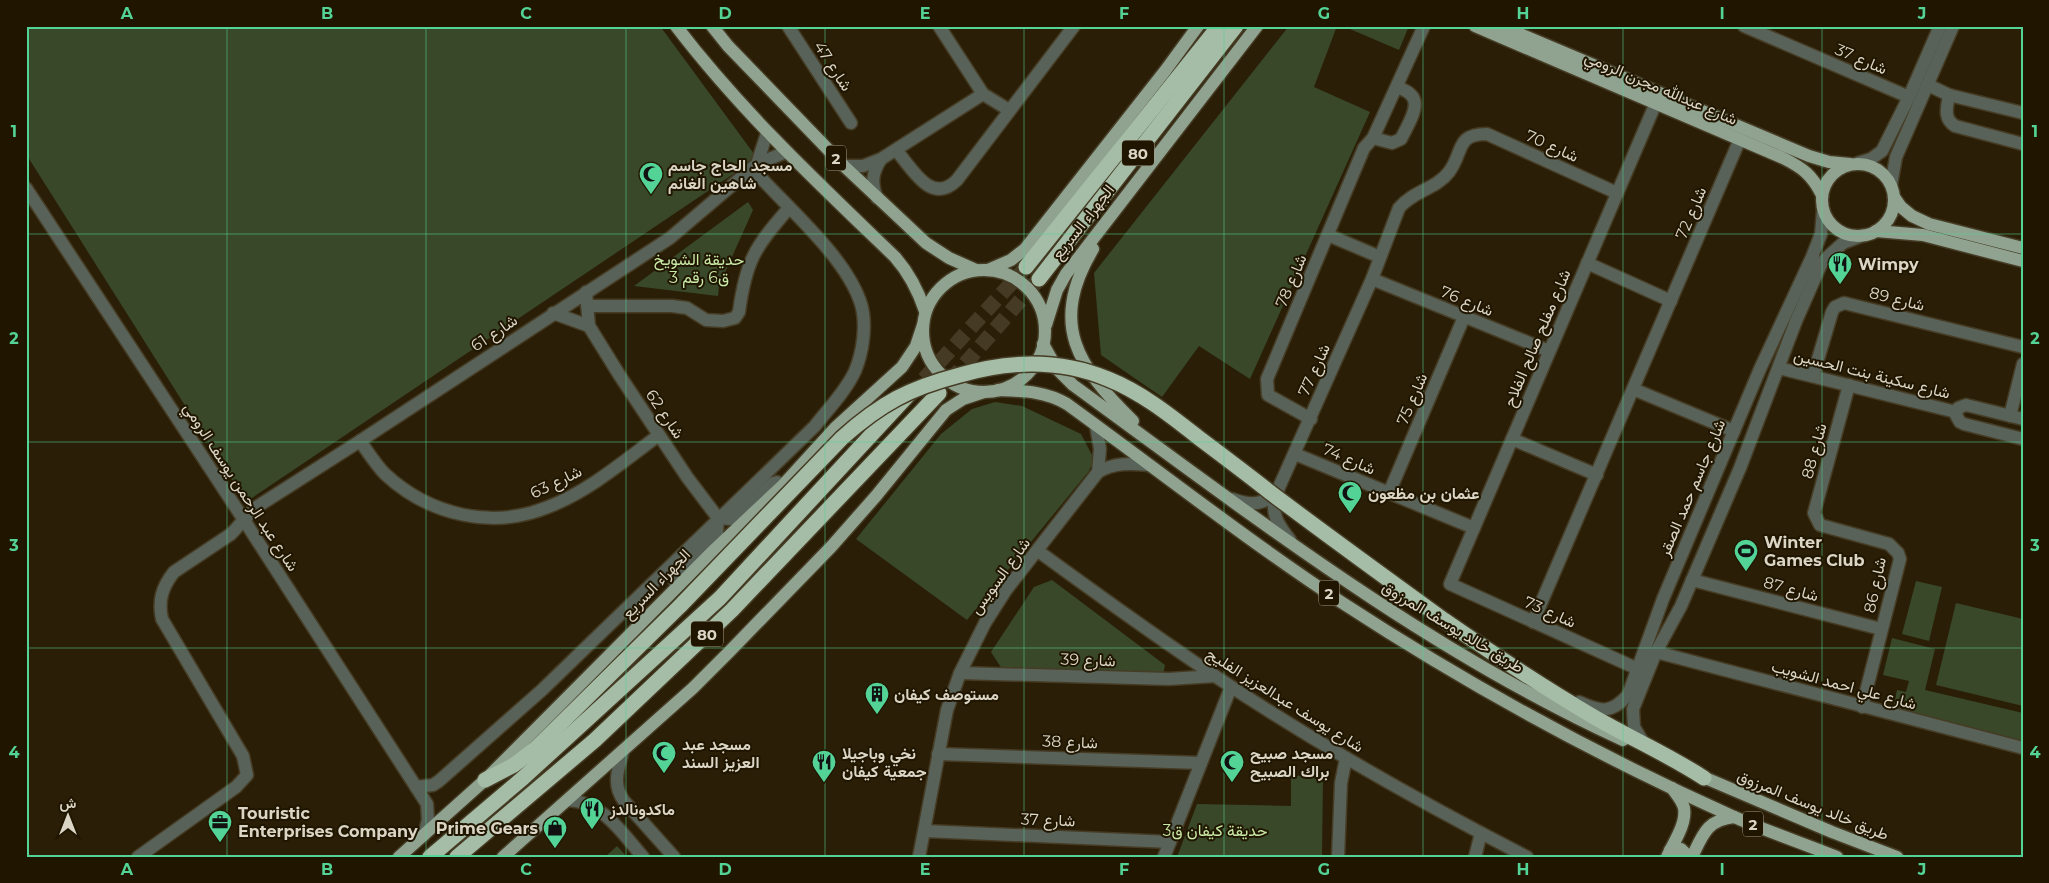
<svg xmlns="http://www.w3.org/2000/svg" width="2049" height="883" viewBox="0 0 2049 883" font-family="Montserrat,Vazirmatn,sans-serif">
  <rect width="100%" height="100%" fill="#2a1f06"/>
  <g fill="#394828">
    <path d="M26,26H660L757,158L246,502L26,154Z"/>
    <path d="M1289,26H1337L1314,87L1370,112L1250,379L1199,346L1162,397L1101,355L1094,273Z"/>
    <path d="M1343,26H1409L1399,50Z"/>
    <path d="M748,202L753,210L719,286L718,296L634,286Z"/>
    <path d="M995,402L1022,406L1081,434L1094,459L1089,471L967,620L856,539L941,434L972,409Z"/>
    <path d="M1052,580L1165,665L1163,675L1004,672L991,652L1034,587Z"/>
    <path d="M1916,581L1942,587L1929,641L1902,634Z"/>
    <path d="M1956,603L2023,619V706L1936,685Z"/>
    <path d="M1892,638L1935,649L1925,690L2023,713V742L1893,709L1897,690L1906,692L1909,681L1883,675Z"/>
    <path d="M1323,775L1322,857H1177L1197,804L1291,806V776Z"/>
    <path d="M617,846L627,857H605Z"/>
  </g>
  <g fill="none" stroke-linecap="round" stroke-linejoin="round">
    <g stroke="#453a23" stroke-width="15" stroke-dasharray="15 8" stroke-linecap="butt">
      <path d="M924,379L1026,267"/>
      <path d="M950,381L1039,279"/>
    </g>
    <defs>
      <g id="minor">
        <path d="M788,26L851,123"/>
        <path d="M939,26L983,94L1009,110"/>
        <path d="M1744,26L1909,97"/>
        <path d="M1928,85L1949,95L2023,113"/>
        <path d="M1949,95C1947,108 1943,118 1955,126L2023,144"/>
        <path d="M1373,138L1392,143L1401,139C1406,128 1422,105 1411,95C1408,91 1402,89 1397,87"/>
        <path d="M896,150C912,168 931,206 957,180L1074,26"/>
        <path d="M1858,163L1871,159L1882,151L1909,97L1940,26"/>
        <path d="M757,164L767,133"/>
        <path d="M844,166H863L881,159L983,94"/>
        <path d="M1891,185L1896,157L1953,26"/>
        <path d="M26,188L244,520L427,804L428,820L424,835"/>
        <path d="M877,198C871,183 872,173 881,159"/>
        <path d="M1328,235L1380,257"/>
        <path d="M1587,263L1671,301"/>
        <path d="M1372,279L1549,351"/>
        <path d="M586,292L589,326L620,376L687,477L718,518L717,533L677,575L675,582L677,587"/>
        <path d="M587,306H672L687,308L706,320L723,321L735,318L739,312C746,260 755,247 789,208"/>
        <path d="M553,313L589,326"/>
        <path d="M1779,368L1956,412"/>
        <path d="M1813,376L1832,312L1835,307L1844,303L2023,347"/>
        <path d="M1849,385L1814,513L1820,525L1889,544L1898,553L1900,559L1862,707"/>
        <path d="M1633,389L1734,431"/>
        <path d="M2010,416L2023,364"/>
        <path d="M1311,419L1268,395L1267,379L1364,148L1373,138L1424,26"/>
        <path d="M2023,419L1966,405L1958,408L1956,415L1960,422L1964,424L2023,439"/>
        <path d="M1096,426L1100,449L1098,472"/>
        <path d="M1512,439L1597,475"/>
        <path d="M360,441C368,452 376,465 385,474C429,515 492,530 548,507C589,491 624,461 659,435"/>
        <path d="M1295,454L1474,528"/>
        <path d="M1389,493L1464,317"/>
        <path d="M1232,499C1249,505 1260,506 1276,494"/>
        <path d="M718,518L731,519L738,516L773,483L777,482L783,485"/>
        <path d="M1290,540C1278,525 1270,513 1276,494L1372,279L1399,208C1413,191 1436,189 1449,172C1464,152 1455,134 1487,134L1617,193"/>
        <path d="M1038,551C1097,594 1155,636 1215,676C1315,743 1420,802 1527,857"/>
        <path d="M1692,580L1881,629"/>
        <path d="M1533,622L1740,139"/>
        <path d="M1656,652L2023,748"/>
        <path d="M1638,669L1450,584L1655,105"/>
        <path d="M960,673L1169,679L1215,676"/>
        <path d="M1579,702C1601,712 1611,714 1628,695L1663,599L1760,369L1812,257L1821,234L1823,210"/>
        <path d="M1644,744L1634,727L1633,709L1656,652L1681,606L1740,468L1796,321L1822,262L1843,243L1864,235"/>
        <path d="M623,751C618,769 612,785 624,801L674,857"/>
        <path d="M938,754L1201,763"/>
        <path d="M416,787L433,785L439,781L542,690L815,426C828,409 846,391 855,371C863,352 867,324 861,304C846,256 785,206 752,168"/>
        <path d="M568,800C603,802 622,833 643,857"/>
        <path d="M925,831L1170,842"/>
        <path d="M138,857L236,787L247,775L243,756L162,619C158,601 162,587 174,572L231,534L255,508L360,441L670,238L757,164L786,152"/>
        <path d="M919,857L947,710L960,673L985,623L1006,590L1098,472C1114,463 1129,463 1148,465"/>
        <path d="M1164,857L1231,687"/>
        <path d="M1338,857L1341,783L1346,758"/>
        <path d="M1475,857L1481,833"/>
      </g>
      <g id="major">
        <path d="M676,26C741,111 818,183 895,257C910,274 918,290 925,311"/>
        <path d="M712,26L728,46L844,166L926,243L949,258L976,270"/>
        <path d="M1475,26L1783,158C1803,168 1812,175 1822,195"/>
        <path d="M1501,26L1809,156L1829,162L1850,164"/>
        <circle cx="1858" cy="200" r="36"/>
        <path d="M1894,197L1901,207L1912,216L1929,224L2023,248"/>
        <path d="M1876,231L1923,235L2023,261"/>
        <path d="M1093,249C1048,324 1078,367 1133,421"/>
        <path d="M988,270L1011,260L1025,249L1165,71L1198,26"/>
        <circle cx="984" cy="331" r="61"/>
        <path d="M1046,325L1057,290L1066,274L1257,26"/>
        <path d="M1043,344L1057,369L1073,385C1249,513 1424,649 1623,740"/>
        <path d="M998,390C1023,391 1045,391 1067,404C1158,470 1247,540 1341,602C1465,683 1596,755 1732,816C1766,831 1802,843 1837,857"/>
        <path d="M1696,774L1832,832L1897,857"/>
        <path d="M1670,850L1681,849L1689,857"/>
        <path d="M399,857L485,780L715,549L783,485L835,428L902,367L916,346L923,325"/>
        <path d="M503,857L693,688L729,652L831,547L876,496L946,410L963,399L984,392"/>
        <path d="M1667,857C1673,843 1687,824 1684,808C1682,800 1676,794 1672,788"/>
        <path d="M1692,857C1703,834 1707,820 1734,817"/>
      </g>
      <g id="highway">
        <path d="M1026,267L1219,26"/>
        <path d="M1039,279L1236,26"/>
        <path d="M1444,620C1493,654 1543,687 1594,717C1630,738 1669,755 1704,778"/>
        <path d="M485,780L514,765L535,749L681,605"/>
        <path d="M430,857L523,778L720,598L912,391"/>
        <path d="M457,857L595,740L732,610L939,393"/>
      </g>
    </defs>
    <use href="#minor" stroke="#463c25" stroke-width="15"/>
    <use href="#major" stroke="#463c25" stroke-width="15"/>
    <use href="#highway" stroke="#463c25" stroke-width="18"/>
    <use href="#minor" stroke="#586258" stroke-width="12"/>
    <use href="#major" stroke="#8fa390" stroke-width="12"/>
    <use href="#highway" stroke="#a5bda6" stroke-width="15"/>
    <defs>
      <path id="highway-bridge" d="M681,605L842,438C881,403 910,388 960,375C1008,361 1060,359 1108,379C1141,392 1171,416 1199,438C1223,456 1247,474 1271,493C1328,536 1386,578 1444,620"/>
    </defs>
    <use href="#highway-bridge" stroke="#463c25" stroke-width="18" stroke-linecap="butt"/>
    <use href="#highway-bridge" stroke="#a5bda6" stroke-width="15"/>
  </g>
  <path fill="none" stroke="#53d396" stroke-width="1" stroke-opacity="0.55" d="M227,26V857M426,26V857M626,26V857M825,26V857M1024,26V857M1224,26V857M1423,26V857M1623,26V857M1822,26V857M26,234H2023M26,442H2023M26,648H2023"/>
  <defs>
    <symbol id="mosque-pin" viewBox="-11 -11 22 30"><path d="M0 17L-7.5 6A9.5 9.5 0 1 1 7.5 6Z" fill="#53d396" stroke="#201600"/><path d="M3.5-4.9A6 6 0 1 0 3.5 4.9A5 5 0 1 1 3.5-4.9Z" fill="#111"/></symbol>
    <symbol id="restaurant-pin" viewBox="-11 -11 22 30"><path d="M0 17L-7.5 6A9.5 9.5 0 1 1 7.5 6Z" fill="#53d396" stroke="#201600"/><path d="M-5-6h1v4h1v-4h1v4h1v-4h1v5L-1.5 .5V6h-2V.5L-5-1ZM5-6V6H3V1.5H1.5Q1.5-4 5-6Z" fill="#111"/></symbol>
    <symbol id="stadium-pin" viewBox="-11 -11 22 30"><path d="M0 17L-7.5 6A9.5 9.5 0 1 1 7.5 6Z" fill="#53d396" stroke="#201600"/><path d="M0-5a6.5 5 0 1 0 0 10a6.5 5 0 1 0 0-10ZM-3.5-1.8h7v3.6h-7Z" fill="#111"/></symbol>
    <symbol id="building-pin" viewBox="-11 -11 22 30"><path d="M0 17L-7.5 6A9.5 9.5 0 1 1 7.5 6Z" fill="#53d396" stroke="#201600"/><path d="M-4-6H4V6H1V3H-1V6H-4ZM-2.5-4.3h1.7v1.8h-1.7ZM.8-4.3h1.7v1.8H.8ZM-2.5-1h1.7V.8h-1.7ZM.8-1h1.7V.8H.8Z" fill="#111"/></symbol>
    <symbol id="office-pin" viewBox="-11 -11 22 30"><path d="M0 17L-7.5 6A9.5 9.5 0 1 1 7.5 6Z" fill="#53d396" stroke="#201600"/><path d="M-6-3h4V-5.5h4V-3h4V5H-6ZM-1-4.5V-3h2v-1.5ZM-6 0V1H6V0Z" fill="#111"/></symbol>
    <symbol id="shop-pin" viewBox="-11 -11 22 30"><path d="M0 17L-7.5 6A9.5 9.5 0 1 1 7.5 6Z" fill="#53d396" stroke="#201600"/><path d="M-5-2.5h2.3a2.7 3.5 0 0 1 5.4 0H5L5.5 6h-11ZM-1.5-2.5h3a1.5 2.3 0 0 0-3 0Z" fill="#111"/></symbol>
  </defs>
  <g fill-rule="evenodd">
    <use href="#mosque-pin" x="637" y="160" width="28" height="38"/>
    <use href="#restaurant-pin" x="1826" y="250" width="28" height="38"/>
    <use href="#mosque-pin" x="1336" y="479" width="28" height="38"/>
    <use href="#stadium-pin" x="1732" y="537" width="28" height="38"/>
    <use href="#building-pin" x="863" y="680" width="28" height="38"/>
    <use href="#mosque-pin" x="650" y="739" width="28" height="38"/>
    <use href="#restaurant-pin" x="810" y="748" width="28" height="38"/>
    <use href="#mosque-pin" x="1218" y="748" width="28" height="38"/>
    <use href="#restaurant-pin" x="578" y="795" width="28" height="38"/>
    <use href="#office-pin" x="206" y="808" width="28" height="38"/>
    <use href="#shop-pin" x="541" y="814" width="28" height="38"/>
  </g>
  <g text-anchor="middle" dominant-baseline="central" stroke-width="4" stroke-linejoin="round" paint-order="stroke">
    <g fill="#201600" stroke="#a39c8b" stroke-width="1">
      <rect x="1122" y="140.5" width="32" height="25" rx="4"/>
      <rect x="826" y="145.5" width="20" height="25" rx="4"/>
      <rect x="1319" y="580.5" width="20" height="25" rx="4"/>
      <rect x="691" y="621.5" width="32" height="25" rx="4"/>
      <rect x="1743" y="811.5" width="20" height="25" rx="4"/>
    </g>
    <g font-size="15" font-weight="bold" fill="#dbd5c6">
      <text x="1138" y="153">80</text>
      <text x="836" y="158">2</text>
      <text x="1329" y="593">2</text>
      <text x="707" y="634">80</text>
      <text x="1753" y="824">2</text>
    </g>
    <g font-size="16" fill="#dbd5c6" stroke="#201600">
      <text transform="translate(1861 59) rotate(23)">شارع 37</text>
      <text transform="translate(833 66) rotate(57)">شارع 47</text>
      <text transform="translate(1661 88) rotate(23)">شارع عبدالله مجرن الرومي</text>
      <text transform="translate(1552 146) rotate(24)">شارع 70</text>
      <text transform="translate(1691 213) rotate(-67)">شارع 72</text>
      <text transform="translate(1083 222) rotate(-52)">الجهراء السريع</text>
      <text transform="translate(1291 281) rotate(-67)">شارع 78</text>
      <text transform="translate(1897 299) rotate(14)">شارع 89</text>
      <text transform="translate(1467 301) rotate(22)">شارع 76</text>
      <text transform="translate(494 333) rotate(-34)">شارع 61</text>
      <text transform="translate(1537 338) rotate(-67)">شارع مفلح صالح الفلاح</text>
      <text transform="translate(1314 370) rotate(-66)">شارع 77</text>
      <text transform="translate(1872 374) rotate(14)">شارع سكينة بنت الحسين</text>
      <text transform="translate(1412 399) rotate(-67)">شارع 75</text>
      <text transform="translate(665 414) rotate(56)">شارع 62</text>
      <text transform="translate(1814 451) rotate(-75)">شارع 88</text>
      <text transform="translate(1349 459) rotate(23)">شارع 74</text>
      <text transform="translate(556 482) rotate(-26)">شارع 63</text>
      <text transform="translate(241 487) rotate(57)">شارع عبد الرحمن يوسف الرومي</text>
      <text transform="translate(1692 488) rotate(-67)">شارع جاسم حمد الصقر</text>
      <text transform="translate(1000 576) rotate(-54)">شارع السويس</text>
      <text transform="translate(656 584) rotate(-46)">الجهراء السريع</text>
      <text transform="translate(1875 585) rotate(-78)">شارع 86</text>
      <text transform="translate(1791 589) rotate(15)">شارع 87</text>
      <text transform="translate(1550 612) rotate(24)">شارع 73</text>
      <text transform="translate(1453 627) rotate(31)">طريق خالد يوسف المرزوق</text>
      <text transform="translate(1088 660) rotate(2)">39 شارع</text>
      <text transform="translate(1844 685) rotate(15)">شارع علي احمد الشويب</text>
      <text transform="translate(1285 700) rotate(32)">شارع يوسف عبدالعزيز الفليج</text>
      <text transform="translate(1070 742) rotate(2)">شارع 38</text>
      <text transform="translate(1813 805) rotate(22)">طريق خالد يوسف المرزوق</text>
      <text transform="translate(1048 820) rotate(2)">شارع 37</text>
    </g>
    <g font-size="16" font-weight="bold" fill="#dbd5c6" stroke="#201600" text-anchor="start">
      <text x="668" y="165">مسجد الحاج جاسم<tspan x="668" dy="18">شاهين الغانم</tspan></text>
      <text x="1858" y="264">Wimpy</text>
      <text x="1368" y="493">عثمان بن مظعون</text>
      <text x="1764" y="542">Winter<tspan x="1764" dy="18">Games Club</tspan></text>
      <text x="894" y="694">مستوصف كيفان</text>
      <text x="682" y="744">مسجد عبد<tspan x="682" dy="18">العزيز السند</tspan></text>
      <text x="842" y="753">نخي وباجيلا<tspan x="842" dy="18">جمعية كيفان</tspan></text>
      <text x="1250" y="753">مسجد صبيح<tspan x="1250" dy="18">براك الصبيح</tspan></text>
      <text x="610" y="809">ماكدونالدز</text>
      <text x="238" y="813">Touristic<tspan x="238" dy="18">Enterprises Company</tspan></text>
      <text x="538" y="828" text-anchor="end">Prime Gears</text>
    </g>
    <g font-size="16" fill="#c9eaa6" stroke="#201600">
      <text x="699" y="259">حديقة الشويخ<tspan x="699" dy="18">ق6 رقم 3</tspan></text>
      <text x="1215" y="830">حديقة كيفان ق3</text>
    </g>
  </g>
  <rect width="2049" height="883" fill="none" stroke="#201600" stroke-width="55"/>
  <g transform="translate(68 816)" stroke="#201600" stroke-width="4" paint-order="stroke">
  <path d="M0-4L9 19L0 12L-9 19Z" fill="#dbd5c6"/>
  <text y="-8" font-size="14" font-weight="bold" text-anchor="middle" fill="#dbd5c6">ش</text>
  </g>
  <rect x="28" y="28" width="1994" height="828" fill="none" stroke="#53d396" stroke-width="2"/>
  <g font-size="16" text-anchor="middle" font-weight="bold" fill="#53d396">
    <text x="127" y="19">A</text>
    <text x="327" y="19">B</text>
    <text x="526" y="19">C</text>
    <text x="725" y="19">D</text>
    <text x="925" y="19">E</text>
    <text x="1124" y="19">F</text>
    <text x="1324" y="19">G</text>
    <text x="1523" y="19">H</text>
    <text x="1722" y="19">I</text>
    <text x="1922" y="19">J</text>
    <text x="14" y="137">1</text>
    <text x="2035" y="137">1</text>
    <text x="14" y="344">2</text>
    <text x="2035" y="344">2</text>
    <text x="14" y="551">3</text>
    <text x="2035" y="551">3</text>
    <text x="14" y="758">4</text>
    <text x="2035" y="758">4</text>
    <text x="127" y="875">A</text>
    <text x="327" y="875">B</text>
    <text x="526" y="875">C</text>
    <text x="725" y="875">D</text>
    <text x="925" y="875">E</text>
    <text x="1124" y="875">F</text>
    <text x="1324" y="875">G</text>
    <text x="1523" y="875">H</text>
    <text x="1722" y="875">I</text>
    <text x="1922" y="875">J</text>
  </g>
</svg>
